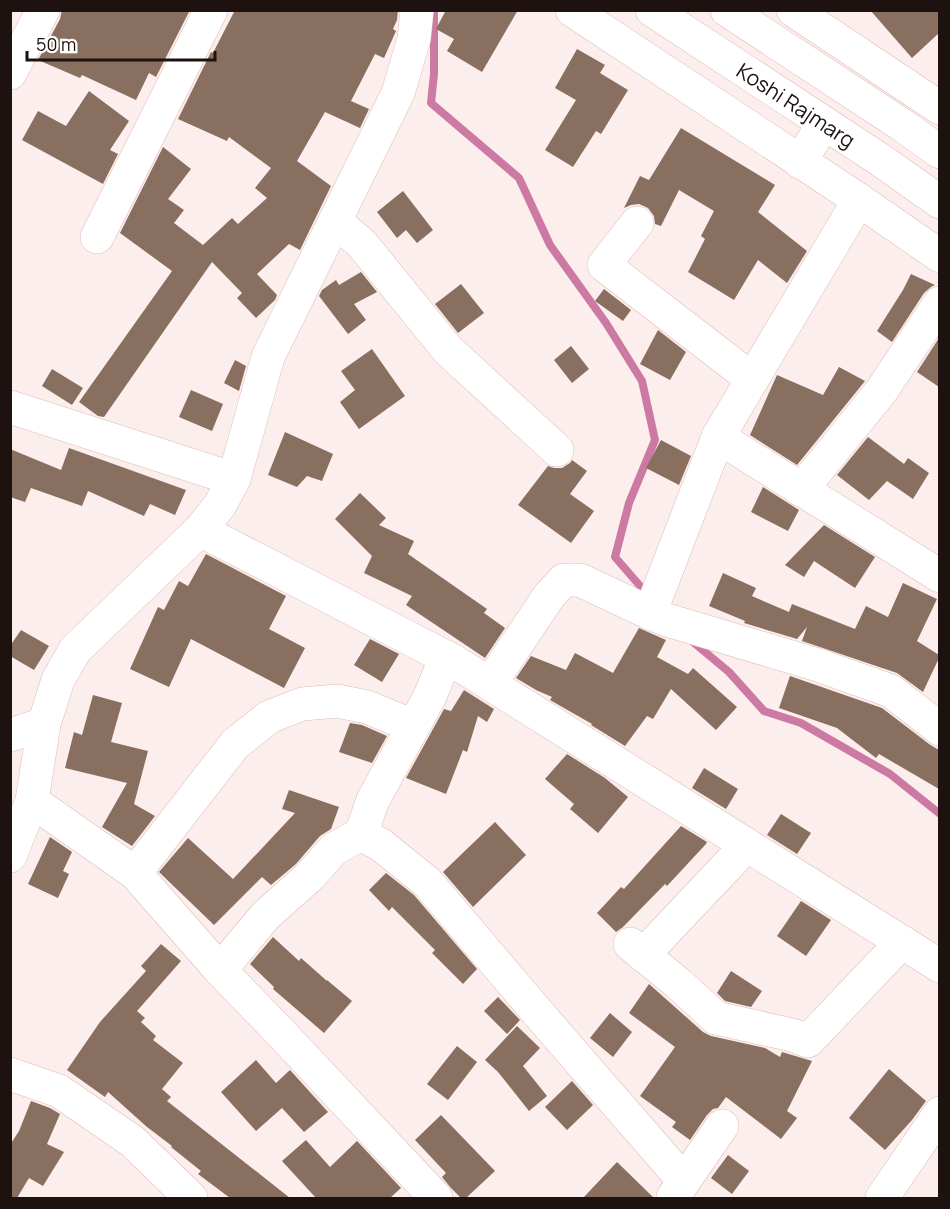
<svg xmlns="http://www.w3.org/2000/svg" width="950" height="1209" viewBox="0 0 950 1209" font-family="Manrope,sans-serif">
  <rect width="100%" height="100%" fill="#fceeec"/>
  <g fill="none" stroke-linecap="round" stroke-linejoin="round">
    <g stroke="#cc79a4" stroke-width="8">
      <path d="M434,10V74L431,103L519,178L550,245L606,323L642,381L655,440L629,503L615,557L647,594"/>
      <path d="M693,642L729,672L764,711L801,723L890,774L940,814"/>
    </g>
  </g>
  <g fill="#886f60">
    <path d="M62,10H190L156,77L149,73L136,100L82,75L80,78L38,60L60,19Z"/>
    <path d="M235,10H398L397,20L393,29L396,31L384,58L375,54L351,101L369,109L360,128L325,112L297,161L331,186L300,250L289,244L257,274L277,295L275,300L256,318L237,298L242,293L212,262L104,417L98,416L79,402L172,271L120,233L163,147L191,169L168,199L184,210L174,223L203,245L232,218L238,224L267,198L255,188L271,168L229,137L227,141L178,119L211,52L213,53Z"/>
    <path d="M446,10H518L482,72L447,51L454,39L436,29Z"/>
    <path d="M870,10H939V33L912,58Z"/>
    <path d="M577,49L605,65L600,73L628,90L601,134L596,131L573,167L545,150L576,100L555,88Z"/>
    <path d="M89,91L129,121L110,150L118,154L103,184L22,140L38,111L66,126Z"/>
    <path d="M681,128L775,185L758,212L807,251L787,283L758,260L734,300L688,272L705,239L701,236L714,211L679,190L661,226L655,224L654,216L648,208L639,204L631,205L624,208L640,176L649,180Z"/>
    <path d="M403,191L433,230L417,243L406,230L397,238L377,212Z"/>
    <path d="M361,272L377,292L354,304L366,320L348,334L319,296L322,290L336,280L339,285Z"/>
    <path d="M911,274L935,285L931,287L924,293L892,342L877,331L903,290Z"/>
    <path d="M461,284L484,313L458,333L435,304Z"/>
    <path d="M604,289L631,310L623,321L595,301Z"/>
    <path d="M658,330L686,352L670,380L640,364Z"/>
    <path d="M939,338V387L917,372Z"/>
    <path d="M571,346L589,369L572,383L554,360Z"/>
    <path d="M372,349L405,396L359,429L340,402L355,390L341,371Z"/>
    <path d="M235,360L246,366L239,391L224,383Z"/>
    <path d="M839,367L865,381L797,465L750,435L777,375L823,395Z"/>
    <path d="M52,369L83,388L72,405L42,386Z"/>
    <path d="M191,390L223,404L212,431L179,417Z"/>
    <path d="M285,432L333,454L322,481L307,476L297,487L268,475Z"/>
    <path d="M868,437L904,464L908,458L929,473L913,499L887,481L869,500L837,475Z"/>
    <path d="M661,440L691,456L679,485L646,468Z"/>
    <path d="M69,448L186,490L175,515L150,504L144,516L88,491L82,506L31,488L25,502L10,497V449L61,470Z"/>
    <path d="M572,460L587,471L570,494L594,511L571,543L518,505L548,466L554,468H562L570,463Z"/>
    <path d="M763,487L799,510L788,531L751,512Z"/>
    <path d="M360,493L386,518L379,525L414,541L408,554L487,609L484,613L505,628L485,658L406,605L412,596L364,573L372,556L335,519Z"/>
    <path d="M824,525L875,557L855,588L814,561L804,577L785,565Z"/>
    <path d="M206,554L286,596L269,629L305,648L284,688L191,639L169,687L130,669L158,607L164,610L179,581L188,586Z"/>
    <path d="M723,573L756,588L752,596L754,597L789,612L792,604L855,629L866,606L888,617L903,583L937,599L917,641L939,655V658L923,692L897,673L802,641L807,627L797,639L744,623L745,621L709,606Z"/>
    <path d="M639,628L666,640L657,657L688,674L693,668L737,707L716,730L671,689L653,719L647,716L625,746L591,725L592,724L550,700L552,697L536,690L516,678L531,656L566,670L575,653L613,673Z"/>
    <path d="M21,630L49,646L34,670L10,656V646Z"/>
    <path d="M370,639L399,654L382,682L354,665Z"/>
    <path d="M790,676L882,708L929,744L939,750V789L879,754L876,758L837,728L779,708Z"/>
    <path d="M464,690L494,709L487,722L478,716L467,752L463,750L446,794L406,778L444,709L451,711Z"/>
    <path d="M93,695L122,703L111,742L148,751L134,804L155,816L132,846L102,827L127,783L65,768L74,732L82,735Z"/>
    <path d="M350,723L362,725L387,736L372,763L339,752Z"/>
    <path d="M567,754L605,778L628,797L598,833L570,809L574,804L545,779Z"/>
    <path d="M704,768L738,789L726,809L692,788Z"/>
    <path d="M289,790L339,807L331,829L320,836L296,864L271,885L262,877L214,925L159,872L188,838L233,879L295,813L282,809Z"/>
    <path d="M781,814L811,833L797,854L767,835Z"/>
    <path d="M495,822L526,855L473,907L443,872Z"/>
    <path d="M681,826L707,842L706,844L667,886L665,884L623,927L616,932L597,913L621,887L624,889Z"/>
    <path d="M50,837L72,852L63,871L69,874L58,898L28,884Z"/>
    <path d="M386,873L414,895L477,969L463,984L432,953L435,950L392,907L389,911L369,890Z"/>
    <path d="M801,901L831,920L806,956L777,936Z"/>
    <path d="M273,937L299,961L301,958L327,981V980L352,1001L324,1033L273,989L274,987L250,964Z"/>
    <path d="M161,944L181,961L137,1011L145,1018L141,1022L156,1036L153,1040L183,1063L162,1089L171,1097L167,1101L290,1198H230L198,1174L201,1171L171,1147L172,1146L147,1127L108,1092L105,1097L67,1070L100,1022L146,971L141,966Z"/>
    <path d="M731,971L762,991L751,1007L725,1001L717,993Z"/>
    <path d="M649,984L703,1032L711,1036L765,1048L780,1057L782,1052L812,1061L787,1111L797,1118L781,1139L726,1097L718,1108L713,1109L707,1115L690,1140L672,1127L676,1122L640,1096L675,1047L629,1013Z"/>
    <path d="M498,997L520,1020L507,1034L484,1011Z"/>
    <path d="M610,1013L632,1032L613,1057L590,1038Z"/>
    <path d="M517,1026L540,1048L523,1066L547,1096L529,1111L498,1072L485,1060Z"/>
    <path d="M457,1046L477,1062L448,1100L427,1084Z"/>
    <path d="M256,1060L276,1083L290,1070L328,1112L304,1132L282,1108L256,1131L221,1092Z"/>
    <path d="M889,1069L926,1101L912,1120L885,1150L849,1118Z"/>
    <path d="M572,1081L593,1105L567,1130L545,1107Z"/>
    <path d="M31,1101L50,1108L60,1114L47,1144L64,1152L43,1186L29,1178L17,1198H10V1145L19,1131Z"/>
    <path d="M441,1115L495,1171L466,1198H461L451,1188L442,1177L446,1173L415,1140Z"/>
    <path d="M306,1140L330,1167L357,1141L401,1188L390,1198H316L282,1161Z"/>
    <path d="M728,1155L749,1171L732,1194L711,1178Z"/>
    <path d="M617,1162L654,1198H583Z"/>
  </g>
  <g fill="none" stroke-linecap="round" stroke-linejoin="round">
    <defs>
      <g id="minor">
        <path d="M572,10L859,200L940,256"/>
        <path d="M793,10L940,108"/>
        <path d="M10,73L43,10"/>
        <path d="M335,221L362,244L448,350L557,450"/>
        <path d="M637,223L604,265L752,379"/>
        <path d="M97,237L211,10"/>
        <path d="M10,407L234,479"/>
        <path d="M718,437L940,576"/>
        <path d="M801,490L882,390L940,303"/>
        <path d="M200,530L455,662L940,966"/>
        <path d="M650,613L718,437L859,200"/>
        <path d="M490,684L549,596L564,580H580L650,613L667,620L818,665L891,691L940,729"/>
        <path d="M10,735L44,724"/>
        <path d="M32,801L135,873L220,970L280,1032L436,1198"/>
        <path d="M361,834L373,800L430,696L446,657"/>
        <path d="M10,856L32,801L44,724L58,680L75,650L200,530L220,505L234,479L268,357L398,93L414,39L417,10"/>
        <path d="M135,873L235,744L269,717L302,704L337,701L367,707L413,726"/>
        <path d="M630,944L679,984L716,1018L792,1035L808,1041L902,942"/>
        <path d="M643,955L747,845"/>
        <path d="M220,970L266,915L309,877L334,849L361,834L381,845L427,882L538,1013L684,1181"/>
        <path d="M10,1074L59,1091L132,1141L191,1198"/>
        <path d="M673,1197L722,1126"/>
        <path d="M882,1198L940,1113"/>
      </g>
      <g id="major">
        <path d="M652,10L879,159L940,202"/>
        <path d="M727,10L902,125L940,152"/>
        <path d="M800,162L824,123"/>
      </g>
    </defs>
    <use href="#minor" stroke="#ddbcb6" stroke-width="34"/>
    <use href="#major" stroke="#ddbcb6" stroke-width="34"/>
    <use href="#minor" stroke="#fff" stroke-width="33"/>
    <use href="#major" stroke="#fff" stroke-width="33"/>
  </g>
  <g text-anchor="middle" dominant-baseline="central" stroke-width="4.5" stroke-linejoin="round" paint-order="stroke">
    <g font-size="21" fill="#1d120f" stroke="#fff">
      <text transform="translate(796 105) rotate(33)">Koshi Rajmarg</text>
    </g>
  </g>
  <rect width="950" height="1209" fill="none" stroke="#1d120f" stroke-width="24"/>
  <path d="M27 51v9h188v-9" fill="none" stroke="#1d120f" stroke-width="3"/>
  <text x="36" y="51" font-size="18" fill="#1d120f" stroke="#ffffff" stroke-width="4.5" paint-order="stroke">50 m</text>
</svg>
